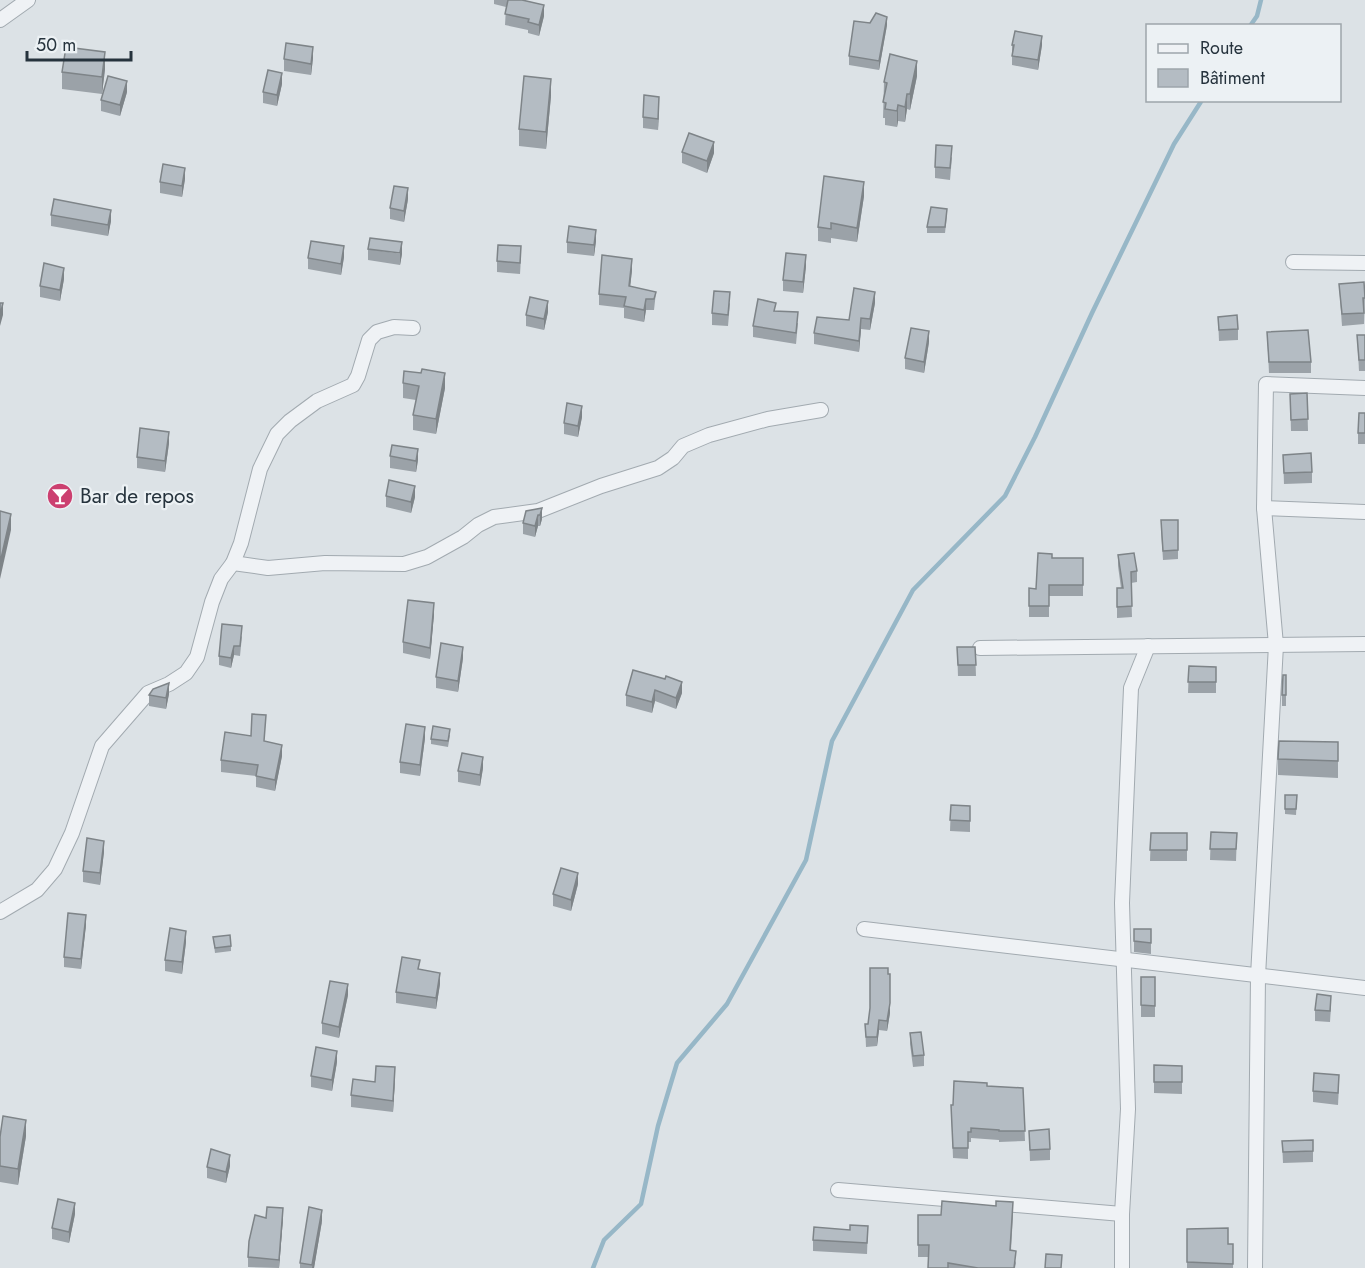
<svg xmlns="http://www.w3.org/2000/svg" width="1365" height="1268" viewBox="0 0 1365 1268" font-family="Jost,sans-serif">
  <rect width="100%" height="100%" fill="#dce2e6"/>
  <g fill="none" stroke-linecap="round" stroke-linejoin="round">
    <g stroke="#97b7c7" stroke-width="4.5">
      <path d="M1250,26L1257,16L1261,0"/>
      <path d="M593,1268L604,1240L641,1204L658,1126L677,1063L727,1004L806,860L832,741L913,590L1005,496L1035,437L1092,313L1174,144L1202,100"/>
    </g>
    <defs>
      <g id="minor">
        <path d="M0,20L28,0"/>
        <path d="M1293,262L1365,263"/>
        <path d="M1264,508L1365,512"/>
        <path d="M233,563L268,568L325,563L404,564L427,557L463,537L478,525L494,517L538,511L601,486L658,468L673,458L683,446L709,435L768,419L821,410"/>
        <path d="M980,648L1365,644"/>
        <path d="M0,912L37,890L55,869L72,833L102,746L148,693L169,684L186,673L197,657L212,602L221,579L233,563L241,543L260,469L277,434L290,421L317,401L353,385L358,376L369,340L377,332L394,327L413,328"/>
        <path d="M864,929L1365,988"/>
        <path d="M838,1190L1122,1214"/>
        <path d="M1122,1268V1214L1128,1109L1122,903L1131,688L1148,646"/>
        <path d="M1255,1268L1258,976L1276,645L1264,508L1266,384L1365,388"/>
      </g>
    </defs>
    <use href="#minor" stroke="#a2aab0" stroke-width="16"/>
    <use href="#minor" stroke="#eff2f5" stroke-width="14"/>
  </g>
  <g fill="#9ba2a8">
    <path d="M494,0H522L544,16L539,36L528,33V30L505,25L506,7L494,4Z"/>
    <path d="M887,25L879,70L849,65V56Z"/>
    <path d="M1012,45H1042L1038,70L1012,65Z"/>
    <path d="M313,58L311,75L284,71V59Z"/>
    <path d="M105,69L102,94L62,89V72Z"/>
    <path d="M917,76L910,110L907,109L905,122L898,121L897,127L885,125V118H883L884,82Z"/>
    <path d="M282,84L277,106L263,103V92Z"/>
    <path d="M127,92L120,116L101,111V100Z"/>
    <path d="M551,96L546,149L519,146V129Z"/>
    <path d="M659,108L658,130L643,128V117Z"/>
    <path d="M682,152L714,153L707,173L682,163Z"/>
    <path d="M952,157L950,180L935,178V167Z"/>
    <path d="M185,179L182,197L160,193V182Z"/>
    <path d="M864,196L857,242L831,238V243L818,241V227Z"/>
    <path d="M408,199L404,222L390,219V208Z"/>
    <path d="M51,215L111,221L108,236L51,226Z"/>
    <path d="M947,215L945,233H927V227Z"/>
    <path d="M596,241L594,256L567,253V242Z"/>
    <path d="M368,249L402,254L400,265L368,260Z"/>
    <path d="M344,257L341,275L308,269V258Z"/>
    <path d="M521,257L520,274L497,272V261Z"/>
    <path d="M806,266L803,293L783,291V280Z"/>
    <path d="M632,270L630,287L656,292L654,310H646L644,322L624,318V308L599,305V294Z"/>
    <path d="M64,279L60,301L40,297V286Z"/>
    <path d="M1339,284L1365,295L1364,324L1342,326Z"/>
    <path d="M730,303L728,326L712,325V313Z"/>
    <path d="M875,303L870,330L861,329L859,352L814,344V333L849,320Z"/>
    <path d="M548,312L544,330L526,326V315Z"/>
    <path d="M1218,317L1238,329V340L1219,341Z"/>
    <path d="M798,323L796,344L753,337V326Z"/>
    <path d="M1267,332L1311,362V373H1269Z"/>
    <path d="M1357,335H1365V371H1359Z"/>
    <path d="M929,342L924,373L905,369V358Z"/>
    <path d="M403,383L445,388L436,434L413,430V415L416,400L403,398Z"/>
    <path d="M1307,393L1308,431H1291L1290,394Z"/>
    <path d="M1365,413V444H1358V433Z"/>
    <path d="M582,417L578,437L564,434V423Z"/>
    <path d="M169,443L165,472L137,468V457Z"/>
    <path d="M1283,455L1312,472V483L1284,484Z"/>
    <path d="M390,456L418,460L416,472L390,468Z"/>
    <path d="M386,496L415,497L411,513L386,507Z"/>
    <path d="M542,508V519L540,526H538L535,537L523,534V523Z"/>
    <path d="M1178,520V559L1163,560L1161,529Z"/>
    <path d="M1118,555L1137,571V582L1131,583L1132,617L1117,618V588H1121L1118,566Z"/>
    <path d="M1052,558H1083V596H1049V617H1029V588L1036,589Z"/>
    <path d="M434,614L430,659L403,653V642Z"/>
    <path d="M242,636L240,656L234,655L231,668L219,665V656Z"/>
    <path d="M957,647H975L976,676H958Z"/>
    <path d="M463,658L458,692L436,688V677Z"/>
    <path d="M1189,666L1216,667V693H1188Z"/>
    <path d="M633,670L682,693L676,709L655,701L652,713L626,706V695Z"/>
    <path d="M1286,675V706H1282V695Z"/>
    <path d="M169,694L166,709L149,706V695Z"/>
    <path d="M450,735L448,747L431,744V739Z"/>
    <path d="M425,738L420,776L400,773V762Z"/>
    <path d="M265,741L282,756L275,791L256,787V776L221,772V760Z"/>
    <path d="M1338,742V778L1278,775V759Z"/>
    <path d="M483,768L480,786L458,782V771Z"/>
    <path d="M1285,795H1297L1296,815L1285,814Z"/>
    <path d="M951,805L970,806V832L950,831Z"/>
    <path d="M1211,832L1237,833L1236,861L1210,860Z"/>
    <path d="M1151,833H1187V861H1150Z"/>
    <path d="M104,852L100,885L83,882V871Z"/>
    <path d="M578,884L571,911L553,906V894Z"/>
    <path d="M86,925L81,969L64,967V957Z"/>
    <path d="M1134,929H1151V954L1134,952Z"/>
    <path d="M213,937L231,946V951L215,953Z"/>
    <path d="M186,942L182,974L165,971V960Z"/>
    <path d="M420,970L440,984L436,1009L396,1003V992Z"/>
    <rect x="1141" y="977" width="14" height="40"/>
    <path d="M348,995L339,1038L322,1034V1023Z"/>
    <path d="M1331,1007L1330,1022L1315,1021V1010Z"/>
    <path d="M890,1013L887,1031L879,1030L877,1046L866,1047L865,1024H868Z"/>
    <path d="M910,1033L924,1055V1066L913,1067L910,1044Z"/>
    <path d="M337,1062L332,1091L311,1087V1076Z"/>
    <path d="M1182,1066V1094L1154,1093V1082Z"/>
    <path d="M395,1078L393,1112L351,1107V1095L375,1082Z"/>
    <path d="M987,1086L1023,1088L1025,1141L999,1142V1140L971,1138V1142H968V1159L953,1158L951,1105H953Z"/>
    <path d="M1339,1086L1338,1105L1313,1102V1091Z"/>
    <path d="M1029,1131L1050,1149V1160L1030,1161Z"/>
    <path d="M26,1136L18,1185L0,1182V1137Z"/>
    <path d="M1313,1140V1162L1283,1163L1282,1141Z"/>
    <path d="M230,1166L226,1183L207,1178V1167Z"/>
    <path d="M75,1214L69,1243L52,1239V1228Z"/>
    <path d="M918,1215H1013L1011,1250L1016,1263L1015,1268H928L929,1257H918Z"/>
    <path d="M266,1218H283L279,1268L248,1267V1257Z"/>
    <path d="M322,1221L314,1268H300V1263Z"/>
    <path d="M868,1226L867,1254L813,1251V1240Z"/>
    <path d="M1187,1229L1228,1244H1233V1268H1187Z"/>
  </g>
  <g fill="#7e8488">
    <path d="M544,5V16L539,36V25Z"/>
    <path d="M887,17V25L879,70V61Z"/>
    <path d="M1042,36V45L1038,70V60Z"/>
    <path d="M313,47V58L311,75V64Z"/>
    <path d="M105,52V69L102,94V77Z"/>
    <path d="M917,61V76L910,110V94Z"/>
    <path d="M282,73V84L277,106V95Z"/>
    <path d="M551,79V96L546,149V132Z"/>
    <path d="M127,81V92L120,116V105Z"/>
    <path d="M907,94V109L905,122V107Z"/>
    <path d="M659,97V108L658,130V119Z"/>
    <path d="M898,105V121L897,127V111Z"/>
    <path d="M714,142V153L707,173V161Z"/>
    <path d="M185,168V179L182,197V186Z"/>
    <path d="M864,182V196L857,242V228Z"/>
    <path d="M408,188V199L404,222V211Z"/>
    <path d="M111,210V221L108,236V225Z"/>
    <path d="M596,230V241L594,256V245Z"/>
    <path d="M402,242V254L400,265V253Z"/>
    <path d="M344,246V257L341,275V264Z"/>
    <path d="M806,255V266L803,293V282Z"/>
    <path d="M632,259V270L629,297V286Z"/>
    <path d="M64,268V279L60,301V290Z"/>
    <path d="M875,292V303L870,330V319Z"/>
    <path d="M646,299V310L644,322V310Z"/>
    <path d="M548,301V312L544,330V319Z"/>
    <path d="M3,303V315L0,326V315Z"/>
    <path d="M861,318V329L859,352V341Z"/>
    <path d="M929,331V342L924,373V362Z"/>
    <path d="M445,373V388L436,434V419Z"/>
    <path d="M582,406V417L578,437V426Z"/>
    <path d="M169,432V443L165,472V461Z"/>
    <path d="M418,449V460L416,472V461Z"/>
    <path d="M415,486V497L411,513V502Z"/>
    <path d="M542,508V519L540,526V515Z"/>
    <path d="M11,514V530L0,579V563Z"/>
    <path d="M538,515V526L535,537V526Z"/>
    <path d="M434,603V614L430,659V648Z"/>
    <path d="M234,646V655L231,668V658Z"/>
    <path d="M463,647V658L458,692V681Z"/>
    <path d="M682,682V693L676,709V698Z"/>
    <path d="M169,683V694L166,709V698Z"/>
    <path d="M655,690V701L652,713V702Z"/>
    <path d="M425,727V738L420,776V765Z"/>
    <path d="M282,745V756L275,791V780Z"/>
    <path d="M483,757V768L480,786V775Z"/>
    <path d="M104,841V852L100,885V873Z"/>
    <path d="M578,873V884L571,911V900Z"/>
    <path d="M86,915V925L81,969V959Z"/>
    <path d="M186,931V942L182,974V962Z"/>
    <path d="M440,973V984L436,1009V998Z"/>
    <path d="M348,984V995L339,1038V1027Z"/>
    <path d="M890,1003V1013L887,1031V1021Z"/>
    <path d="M879,1020V1030L877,1046V1037Z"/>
    <path d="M337,1051V1062L332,1091V1080Z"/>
    <path d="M395,1067V1078L393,1112V1101Z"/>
    <path d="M26,1120V1136L18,1185V1169Z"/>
    <path d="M230,1155V1166L226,1183V1172Z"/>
    <path d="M75,1203V1214L69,1243V1232Z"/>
    <path d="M283,1208V1218L279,1268V1260Z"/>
    <path d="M322,1210V1221L314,1268H312Z"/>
  </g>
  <g fill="#b4bcc3" stroke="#7e8488" stroke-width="1.5">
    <path d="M508,0H522L544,5L539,25L528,22L529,19L505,14Z"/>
    <path d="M876,13L887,17L879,61L849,56L854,21L870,23Z"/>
    <path d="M1015,31L1042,36L1038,60L1012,56L1014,45H1012Z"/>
    <path d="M286,43L313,47L311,64L284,59Z"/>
    <path d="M66,47L105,52L102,77L62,72Z"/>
    <path d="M890,54L917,61L910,94H907L905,107L898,105L897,111L885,109L886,103L883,102L887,83L884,82Z"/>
    <path d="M268,70L282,73L277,95L263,92Z"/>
    <path d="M108,76L127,81L120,105L101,100Z"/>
    <path d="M524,76L551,79L546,132L519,129Z"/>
    <path d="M644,95L659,97L658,119L643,117Z"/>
    <path d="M689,133L714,142L707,161L682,152Z"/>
    <path d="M936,145L952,146L950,168L935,167Z"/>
    <path d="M163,164L185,168L182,186L160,182Z"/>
    <path d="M824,176L864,182L857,228L831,223V229L818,227Z"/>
    <path d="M394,186L408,188L404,211L390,208Z"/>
    <path d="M54,199L111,210L108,225L51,215Z"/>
    <path d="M931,207L947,209L945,227H927Z"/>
    <path d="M569,226L596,230L594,245L567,242Z"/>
    <path d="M370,238L402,242L400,253L368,249Z"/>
    <path d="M311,241L344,246L341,264L308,258Z"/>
    <path d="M498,245L521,246L520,263L497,261Z"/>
    <path d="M786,253L806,255L803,282L783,280Z"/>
    <path d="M602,255L632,259L629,286L656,292L654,299H646L644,310L624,306L626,297L599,294Z"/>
    <path d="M44,263L64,268L60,290L40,286Z"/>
    <path d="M1364,282L1365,298H1363L1364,313L1342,314L1339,284Z"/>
    <path d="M854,288L875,292L870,319L861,318L859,341L814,333L817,317L849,320Z"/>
    <path d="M714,291L730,292L728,315L712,313Z"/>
    <path d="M530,297L548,301L544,319L526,315Z"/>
    <path d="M758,299L776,303L774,311L798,312L796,333L753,326Z"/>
    <path d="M0,303H3L0,315Z"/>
    <path d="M1237,315L1238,329L1219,330L1218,317Z"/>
    <path d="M911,328L929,331L924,362L905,358Z"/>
    <path d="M1308,330L1311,362H1269L1267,332Z"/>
    <path d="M1357,335H1365V360H1359Z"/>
    <path d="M422,369L445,373L436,419L413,415L419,386L403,383L404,371L421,373Z"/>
    <path d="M1307,393L1308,419L1291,420L1290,394Z"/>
    <path d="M567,403L582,406L578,426L564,423Z"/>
    <path d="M1359,413H1365V433H1358Z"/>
    <path d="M140,428L169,432L165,461L137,457Z"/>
    <path d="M392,445L418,449L416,461L390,456Z"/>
    <path d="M1311,453L1312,472L1284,473L1283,455Z"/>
    <path d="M389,480L415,486L411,502L386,496Z"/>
    <path d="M542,508L540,515H538L535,526L523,523L526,511Z"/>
    <path d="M0,511L11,514L0,563Z"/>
    <path d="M1161,520H1178V550L1163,551Z"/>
    <path d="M1038,553L1052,554V558H1083V585H1049V606H1029V588L1036,589Z"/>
    <path d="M1134,553L1137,571L1131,572L1132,606L1117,607V588H1123L1118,555Z"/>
    <path d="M408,600L434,603L430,648L403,642Z"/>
    <path d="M222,624L242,626L240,646H234L231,658L219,656Z"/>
    <path d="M441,643L463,647L458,681L436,677Z"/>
    <path d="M957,647H975L976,665H958Z"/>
    <path d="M1189,666L1216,667V682H1188Z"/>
    <path d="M633,670L665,679L666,676L682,682L676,698L655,690L652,702L626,695Z"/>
    <path d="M1283,675H1286V695H1282Z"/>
    <path d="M169,683L166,698L149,695L153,689Z"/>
    <path d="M252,714L266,715L264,741L282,745L275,780L256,776L258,765L221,760L225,732L251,736Z"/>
    <path d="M406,724L425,727L420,765L400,762Z"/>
    <path d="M433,726L450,729L448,741L431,739Z"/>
    <path d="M1279,741L1338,742V761L1278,759Z"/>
    <path d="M462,753L483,757L480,775L458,771Z"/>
    <path d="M1285,795H1297L1296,809H1285Z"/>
    <path d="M951,805L970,806V821L950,820Z"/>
    <path d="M1211,832L1237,833L1236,849H1210Z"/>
    <path d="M1151,833H1187V850H1150Z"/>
    <path d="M87,838L104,841L100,873L83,871Z"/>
    <path d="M561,868L578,873L571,900L553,894Z"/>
    <path d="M68,913L86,915L81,959L64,957Z"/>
    <path d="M170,928L186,931L182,962L165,960Z"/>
    <path d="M1134,929H1151V943L1134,941Z"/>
    <path d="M230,935L231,946L215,948L213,937Z"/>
    <path d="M402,957L420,960L418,969L440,973L436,998L396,992Z"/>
    <path d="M870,968H888V974H890V1003L887,1021L879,1020L877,1037H866L865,1024H868L870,1008Z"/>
    <path d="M1141,977H1155V1006L1141,1005Z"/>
    <path d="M330,981L348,984L339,1027L322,1023Z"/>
    <path d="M1317,994L1331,996L1330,1011L1315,1010Z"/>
    <path d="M921,1032L924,1055L913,1056L910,1033Z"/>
    <path d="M316,1047L337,1051L332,1080L311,1076Z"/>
    <path d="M1154,1065L1182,1066V1082H1154Z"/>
    <path d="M376,1066L395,1067L393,1101L351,1095L353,1079L375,1082Z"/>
    <path d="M1314,1073L1339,1075L1338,1093L1313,1091Z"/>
    <path d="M954,1081L987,1083V1086L1023,1088L1025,1131H999V1130L971,1128V1132H968V1148H953L951,1105H953Z"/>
    <path d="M3,1116L26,1120L18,1169L0,1166V1137Z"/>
    <path d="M1049,1129L1050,1149L1030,1150L1029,1131Z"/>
    <path d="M1313,1140V1151L1283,1152L1282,1141Z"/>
    <path d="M211,1149L230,1155L226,1172L207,1167Z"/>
    <path d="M58,1199L75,1203L69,1232L52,1228Z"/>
    <path d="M942,1201L996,1206V1201L1013,1202L1010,1250L1016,1251L1014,1268H978L948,1263V1268H928L929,1245H918V1215H941Z"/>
    <path d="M267,1207L283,1208L279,1260L248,1257L249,1241L255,1215L266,1218Z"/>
    <path d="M309,1207L322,1210L312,1265L300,1263Z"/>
    <path d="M850,1225L868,1226L867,1243L813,1240L814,1227L850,1230Z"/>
    <path d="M1228,1228V1244H1233V1264L1187,1262V1229Z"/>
    <path d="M1046,1254L1062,1255L1061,1268H1045Z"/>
  </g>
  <defs>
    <symbol id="bar-disc" viewBox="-11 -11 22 22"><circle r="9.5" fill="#cc4070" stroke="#ecf1f4"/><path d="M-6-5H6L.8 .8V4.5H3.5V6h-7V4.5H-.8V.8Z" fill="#fff"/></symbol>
  </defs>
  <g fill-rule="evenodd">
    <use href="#bar-disc" x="45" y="481" width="30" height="30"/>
  </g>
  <g text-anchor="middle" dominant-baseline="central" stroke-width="4.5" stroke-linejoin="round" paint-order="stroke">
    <g font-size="21" fill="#26333d" stroke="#ecf1f4" text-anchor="start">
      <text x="80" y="496">Bar de repos</text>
    </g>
  </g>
  <rect x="1146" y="24" width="195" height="78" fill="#ecf1f4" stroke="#9da5ab" stroke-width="1.5"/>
  <rect x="1158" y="44" width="30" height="9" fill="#eff2f5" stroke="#9da5ab" stroke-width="1.5"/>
  <text x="1200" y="54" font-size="18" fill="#26333d">Route</text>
  <rect x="1158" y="69" width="30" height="18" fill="#b4bcc3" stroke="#9da5ab" stroke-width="1.5"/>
  <text x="1200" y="84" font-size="18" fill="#26333d">Bâtiment</text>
  <path d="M27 51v9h104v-9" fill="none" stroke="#26333d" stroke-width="3"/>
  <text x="36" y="51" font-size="18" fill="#26333d" stroke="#ecf1f4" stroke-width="4.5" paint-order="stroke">50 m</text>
</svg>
